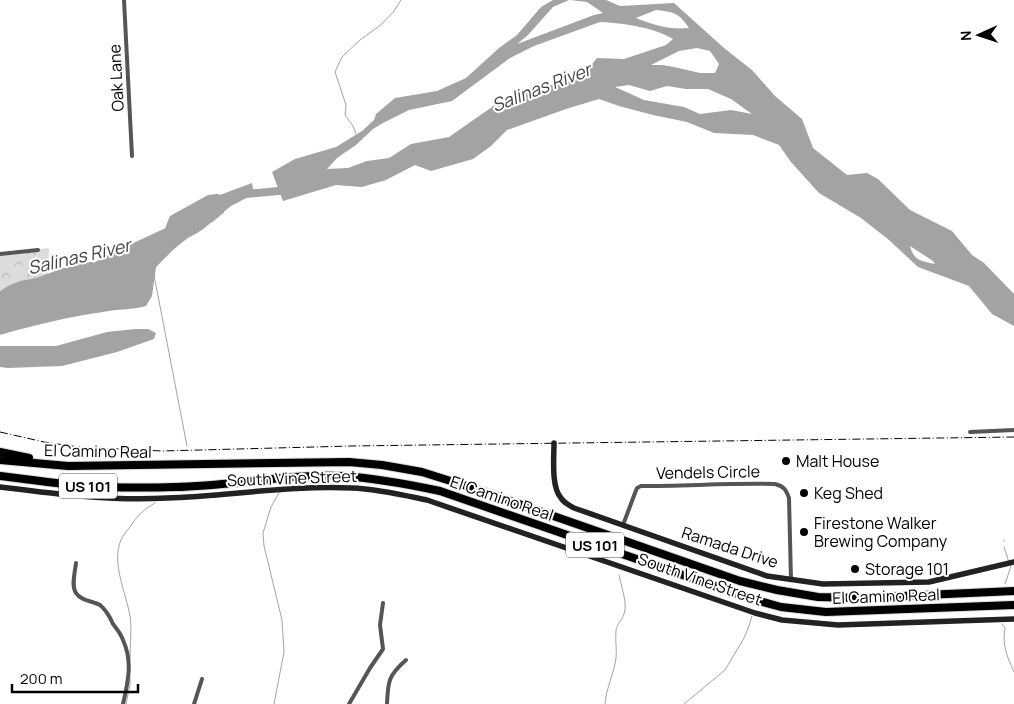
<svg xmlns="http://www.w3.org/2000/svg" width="1014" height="704" viewBox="0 0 1014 704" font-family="Manrope,sans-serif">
  <defs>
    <pattern id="park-crowns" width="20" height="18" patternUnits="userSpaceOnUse" patternTransform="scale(1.25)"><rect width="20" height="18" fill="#dcdcdc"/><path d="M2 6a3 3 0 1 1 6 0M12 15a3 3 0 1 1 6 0" fill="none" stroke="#bbb"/></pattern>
  </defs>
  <rect width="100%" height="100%" fill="#fff"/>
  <path fill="url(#park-crowns)" d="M49,248L48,278L0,296V254Z"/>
  <g fill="#a3a3a3" fill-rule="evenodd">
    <path d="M553,0H569L553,7L528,35L517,44L594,15L603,13L587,2L570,0H606L620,6L674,3L724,48L752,70L775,96L802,119L813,148L847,175L867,173L878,179L910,210L952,231L972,255L984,263L1014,294V326L992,314L969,286L918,267L889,240L861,218L819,193L791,162L779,145L753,135L714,133L687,122L653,115L619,106L599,99L566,109L507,130L491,146L473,159L431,171L415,165L386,180L362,187L336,185L283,201L272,172L295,159L336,147L362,131L374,120L376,114L395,98L437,91L466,78L499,48L517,35L541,7ZM656,10C674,12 679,13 689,28C670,30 654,25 636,18ZM600,22C623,23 653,27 673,39L666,45L624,59L597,58L580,79L547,86L502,100L449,137L411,144L389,158L367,161L348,168L327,169L337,158L356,145L373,129L383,123L409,110L452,101L510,58L534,46ZM697,48L710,51L719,64L715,73H700L674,67L662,65H651L679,51ZM629,85L650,91L667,86L686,89H708L731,99L752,114L731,110L700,114L684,107L644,100L615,87ZM910,246L933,261L935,264C921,261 914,261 910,246Z"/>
    <path d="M252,183L254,194L231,206L202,230L189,237L174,249L156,267L152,296L146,306C132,310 118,309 103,312C68,317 34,325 0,335V296L9,290L21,285L37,282L67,271L86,267L112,253L170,226L173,219L209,199Z"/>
    <path d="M135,329H148L156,333L154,339L117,352L62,366L8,368L0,367V346H56L107,332Z"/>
  </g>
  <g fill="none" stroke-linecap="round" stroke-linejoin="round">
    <g stroke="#a3a3a3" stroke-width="1">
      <path d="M356,134L353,126L345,115L346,105L335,72L342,57L360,40L382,24L394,11L401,0"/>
      <path d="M212,222L224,212"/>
      <path d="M189,237L198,232"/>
      <path d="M154,275L187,446"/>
      <path d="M1004,540V541"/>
      <path d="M1004,547L1009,562"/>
      <path d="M1005,584L1011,566"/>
      <path d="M1002,624L1005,628C1002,646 1007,656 1014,672"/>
      <path d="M130,659C130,645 132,628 130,616C126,593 111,562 121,540C123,535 127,531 130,527C137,516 144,509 155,503"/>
      <path d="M126,704L130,685V678"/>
      <path d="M274,704L284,652L282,620L264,546L263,533L271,507L280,491"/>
      <path d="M605,704C606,688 614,674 616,658C617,649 615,640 616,631C616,625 622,620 624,614C628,605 621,585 619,575"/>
      <path d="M684,704L725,670L744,638L749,626L752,616"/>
    </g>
    <g stroke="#a3a3a3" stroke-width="8">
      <path d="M246,194L289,190"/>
      <path d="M168,232L173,219L209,199L217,198"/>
      <path d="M0,296L9,290L21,285L37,282L67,271L91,266"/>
    </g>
    <defs>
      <g id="highway">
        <path d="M0,452L29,458"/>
        <path d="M0,460L68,466L349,462L382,465L422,472L476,489L740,581L777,590L818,597L858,598L1014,591"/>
        <path d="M0,476C25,479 50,483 76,485C109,488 142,488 175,487C230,486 286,474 342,476C375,478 407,484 440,491L752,599L781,607L826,612L1014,605"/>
      </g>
    </defs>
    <use href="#highway" stroke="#dbdbdb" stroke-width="10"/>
    <g stroke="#555" stroke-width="4">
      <path d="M124,0L132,156"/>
      <path d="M0,254L38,250"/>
      <path d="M970,432L1014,430"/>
      <path d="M623,525L635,493L637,488L641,486C686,486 730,483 775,484C783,486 786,489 789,498L791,580"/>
      <path d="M76,563C75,572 71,586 76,593C81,601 93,601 100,605C106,610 110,617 113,624C117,629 121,634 123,640C133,662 128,682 123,704"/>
      <path d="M194,704L202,679"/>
      <path d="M349,704L370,668L383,649L380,625L383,603"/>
      <path d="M387,704C388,681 388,676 406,660"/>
    </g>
    <g stroke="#222" stroke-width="5.5">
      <path d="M554,443C554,458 551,487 561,498C564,503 569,505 574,508L767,576L823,584L929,582L1014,562"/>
      <path d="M0,487C56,494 110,501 167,498C228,496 291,485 352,488C378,489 403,495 427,500L755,613L782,620L838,625L1014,619"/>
    </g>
    <use href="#highway" stroke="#000" stroke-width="8"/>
    <path stroke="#000" stroke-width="1" stroke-dasharray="8 2.5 1 2.5" stroke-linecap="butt" d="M0,432L44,442L79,447L162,451L352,446L1014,437"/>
  </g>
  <g fill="#000" stroke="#fff" stroke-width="2">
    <circle cx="786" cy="461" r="5"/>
    <circle cx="804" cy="493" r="5"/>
    <circle cx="804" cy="532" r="5"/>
    <circle cx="855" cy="569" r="5"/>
  </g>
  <g text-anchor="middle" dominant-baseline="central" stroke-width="4" stroke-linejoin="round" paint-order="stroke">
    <g fill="#fff" stroke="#4c4c4c" stroke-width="1">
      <rect x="59" y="473.5" width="58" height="25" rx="4"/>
      <rect x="566" y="532.5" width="58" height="25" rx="4"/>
    </g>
    <g font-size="15" font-weight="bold" fill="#000">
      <text x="88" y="486">US 101</text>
      <text x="595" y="545">US 101</text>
    </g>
    <g font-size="16" fill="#000" stroke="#fff">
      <text transform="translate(116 78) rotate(-93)">Oak Lane</text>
      <text transform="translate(98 451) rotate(1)">El Camino Real</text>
      <text transform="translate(708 472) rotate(-1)">Vendels Circle</text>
      <text transform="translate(292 478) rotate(-2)">South Vine Street</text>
      <text transform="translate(502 498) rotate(19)">El Camino Real</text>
      <text transform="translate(730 547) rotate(18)">Ramada Drive</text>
      <text transform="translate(700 579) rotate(19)">South Vine Street</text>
      <text transform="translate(886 596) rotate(-2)">El Camino Real</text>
    </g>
    <g font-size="16" fill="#000" stroke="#fff" text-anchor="start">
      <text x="796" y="461">Malt House</text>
      <text x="814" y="493">Keg Shed</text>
      <text x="814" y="523">Firestone Walker<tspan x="814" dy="18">Brewing Company</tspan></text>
      <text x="865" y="569">Storage 101</text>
    </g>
    <g font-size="18" font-style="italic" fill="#444" stroke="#fff">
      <text transform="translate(541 87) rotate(-21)">Salinas River</text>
      <text transform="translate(79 256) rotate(-13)">Salinas River</text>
    </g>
  </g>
  <g transform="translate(979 35) rotate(267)" stroke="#ffffff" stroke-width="4" paint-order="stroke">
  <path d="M0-4L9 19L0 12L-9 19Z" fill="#000000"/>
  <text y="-8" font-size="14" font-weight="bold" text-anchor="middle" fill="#000000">N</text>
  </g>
  <path d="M12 684v8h126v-8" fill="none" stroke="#000000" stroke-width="2.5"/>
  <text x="20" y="684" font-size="15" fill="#000000" stroke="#ffffff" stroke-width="4" paint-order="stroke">200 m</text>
</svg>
